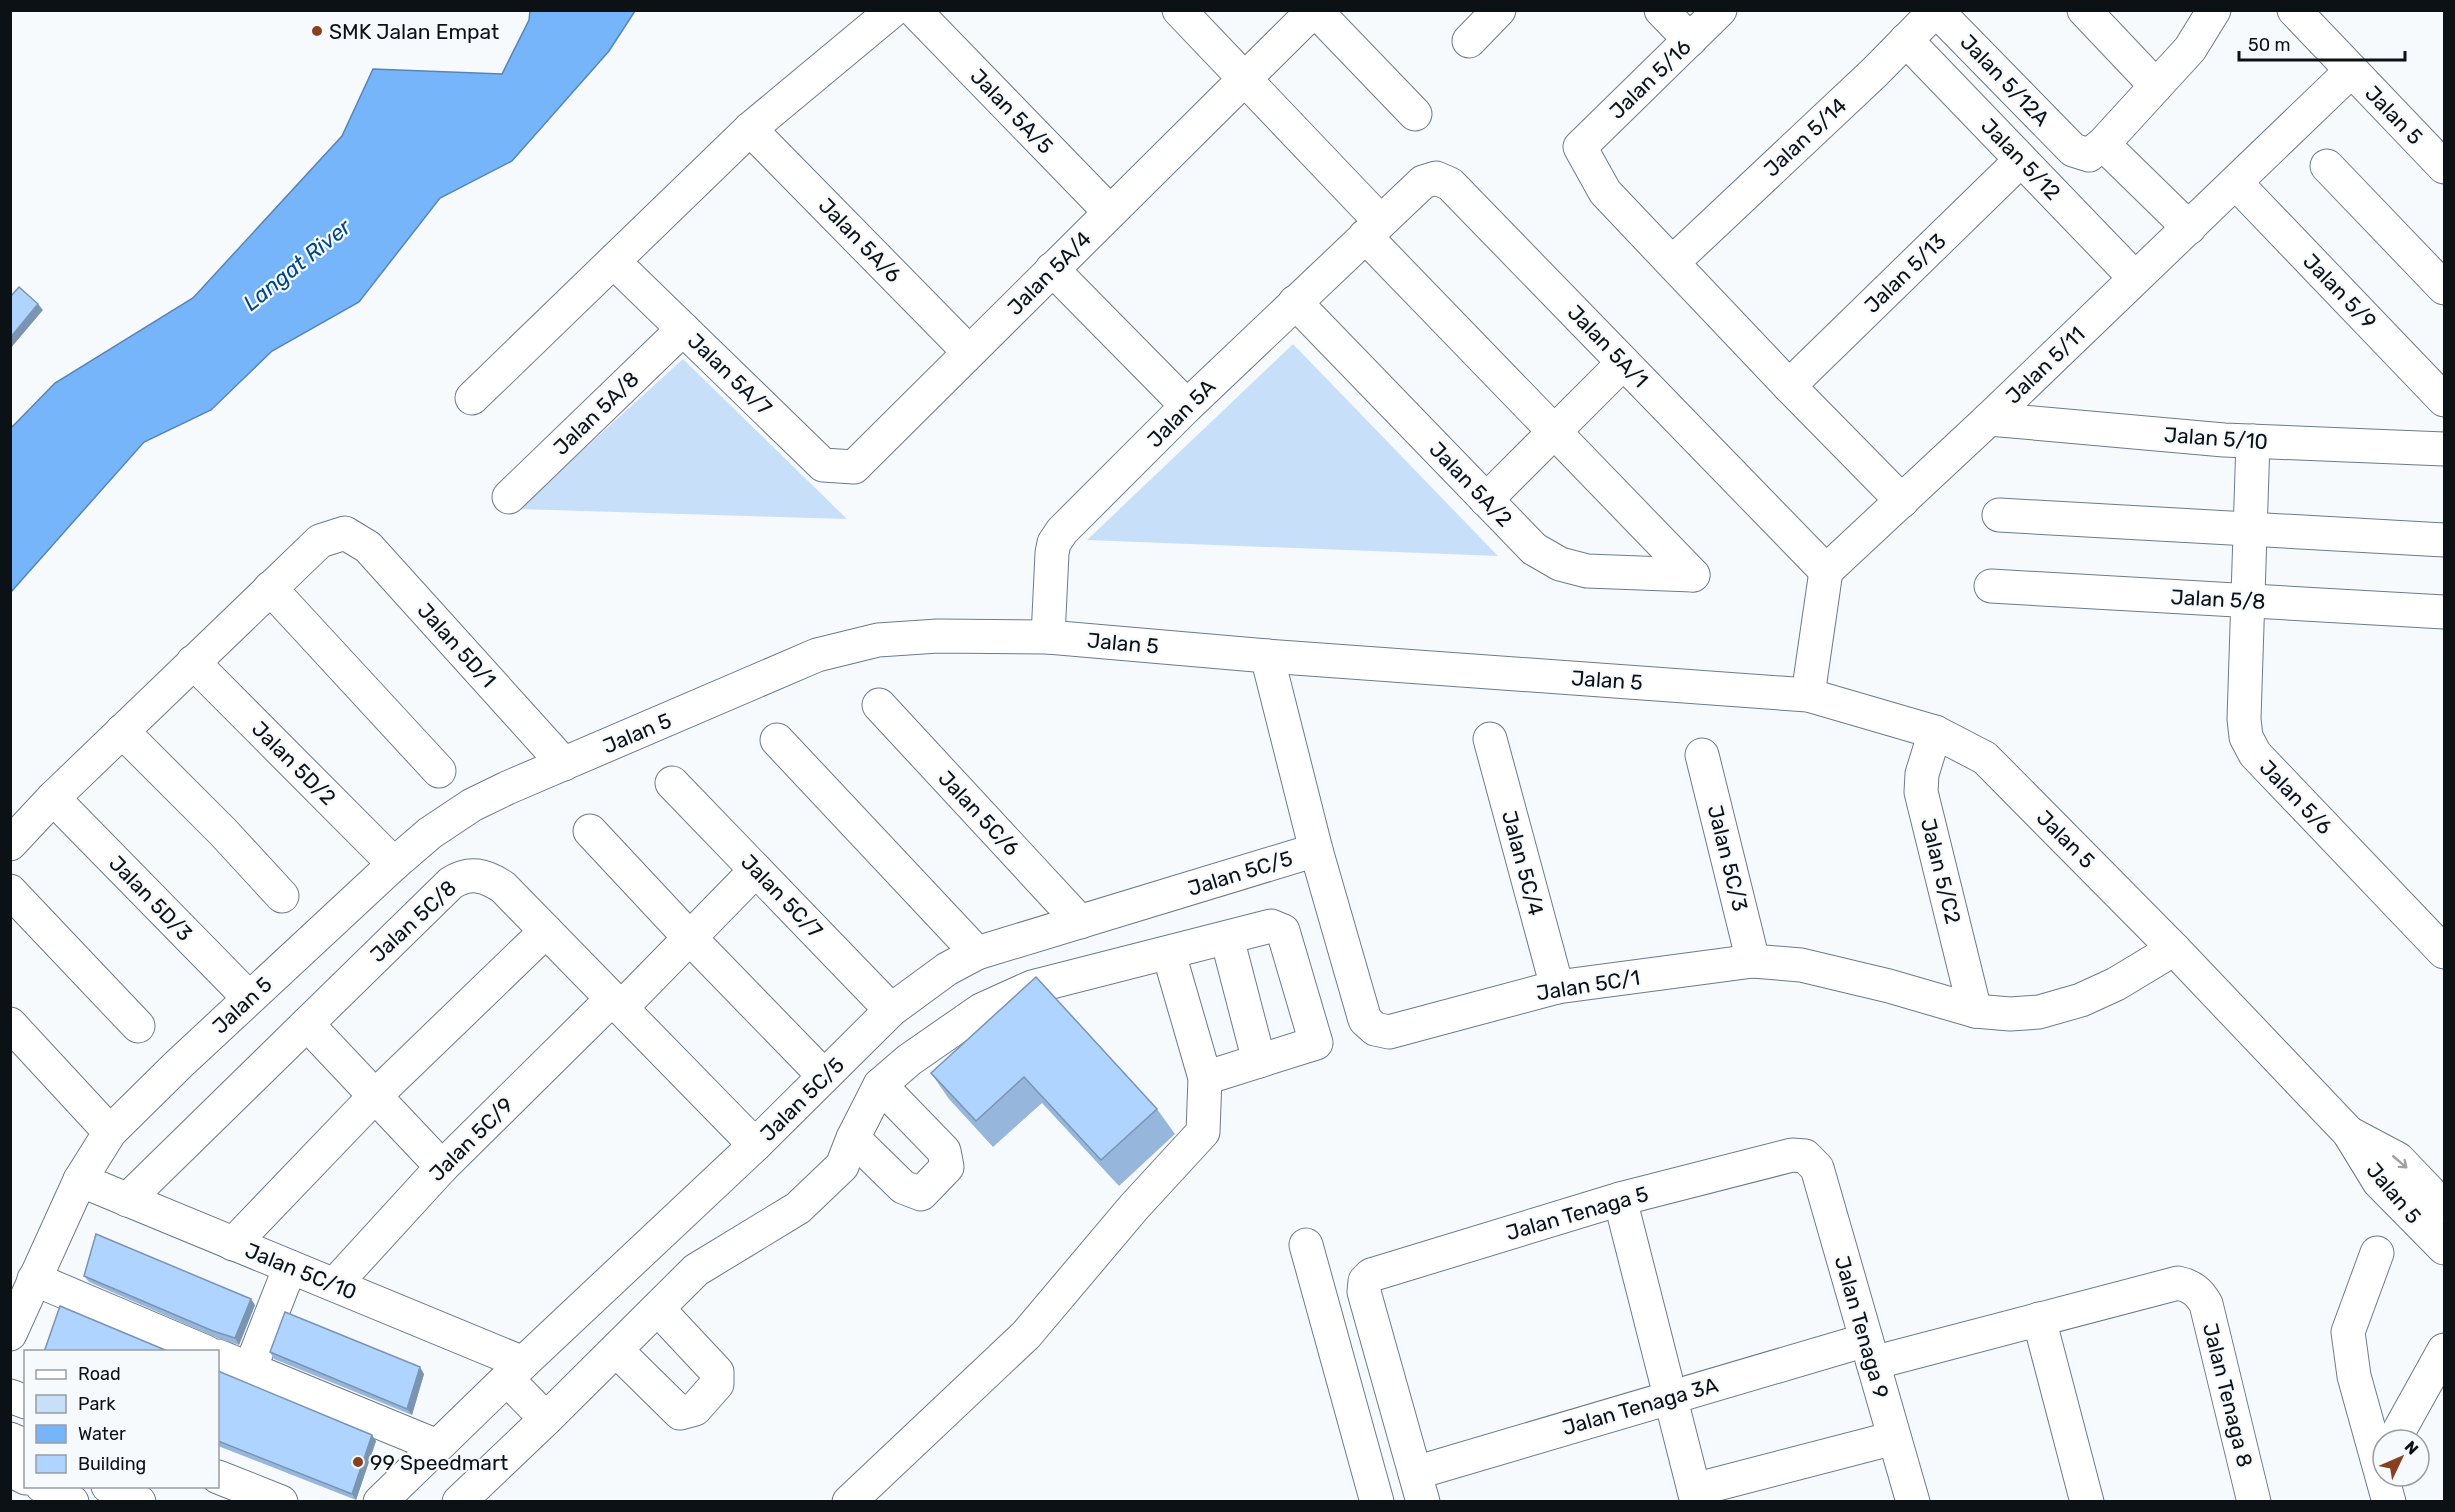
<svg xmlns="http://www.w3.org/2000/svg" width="2455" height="1512" viewBox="0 0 2455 1512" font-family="Rubik,sans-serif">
  <rect width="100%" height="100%" fill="#f7fafd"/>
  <g fill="#c8dff9">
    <path d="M1293,344L1498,556L1087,540Z"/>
    <path d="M683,359L847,519L518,509Z"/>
  </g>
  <path fill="#77b5fb" stroke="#5784b6" stroke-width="1.5" d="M530,11H635L609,51L512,161L440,198L359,302L272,351L211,410L144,442L11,592V428L55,383L193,298L342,136L373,69L502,74L529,20Z"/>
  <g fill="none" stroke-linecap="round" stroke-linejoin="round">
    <defs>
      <g id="minor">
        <path d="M914,10L1110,212"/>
        <path d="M1179,10L1380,221"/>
        <path d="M1315,10L1415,114"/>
        <path d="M1661,10L1690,40"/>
        <path d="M1720,10L1580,147L1605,192L1789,386L1902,501"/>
        <path d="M1936,10L2073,150L2089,155L2103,144L2190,49L2214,10"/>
        <path d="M2084,10L2156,86"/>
        <path d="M2294,10L2444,167"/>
        <path d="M1906,40L2135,278"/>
        <path d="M1469,41L1499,10"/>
        <path d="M750,129L969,352"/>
        <path d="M2103,144L2189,228"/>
        <path d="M2327,166L2444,288"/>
        <path d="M2236,183L2444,400"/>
        <path d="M1365,236L1693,575"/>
        <path d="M614,262L823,465L854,467L1314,10"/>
        <path d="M1673,262L1875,72L1936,10"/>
        <path d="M1052,269L1187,406"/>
        <path d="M1295,302L1534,549L1560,564L1587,571L1693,575"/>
        <path d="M1789,386L2021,160"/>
        <path d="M472,398L750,129L893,10"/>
        <path d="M1989,419L2224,440L2444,449"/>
        <path d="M2253,441L2244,719L2246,737L2255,754L2444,952"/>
        <path d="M509,497L683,329"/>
        <path d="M1486,500L1623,363"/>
        <path d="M1999,515L2444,540"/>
        <path d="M1991,586L2444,612"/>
        <path d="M270,588L439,771"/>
        <path d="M1048,637L1052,553L1054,543L1062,531L1187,406L1423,182L1436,178L1450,184L1826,571"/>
        <path d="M1267,656L1316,850L1365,1020L1375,1029L1389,1032L1557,987L1753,961L1801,965L1889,986L1975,1011L2010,1014L2039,1012L2081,1000L2116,984L2174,949"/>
        <path d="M193,662L394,864"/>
        <path d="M1808,695L1826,571L1989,419L2351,71"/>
        <path d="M879,705L1080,922"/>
        <path d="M122,731L223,832L282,896"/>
        <path d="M1935,732L1922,774L1921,792L1975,1011"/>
        <path d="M1490,739L1557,987"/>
        <path d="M777,740L977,953"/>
        <path d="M1702,755L1753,961"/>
        <path d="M672,783L891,1010"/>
        <path d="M53,798L249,998"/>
        <path d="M590,831L690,938L824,1076"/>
        <path d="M10,844L53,798L320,541L345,533L368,547L564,764"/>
        <path d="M10,891L138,1026"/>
        <path d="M1227,938L1259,1061"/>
        <path d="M621,1008L756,870"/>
        <path d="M10,1024L110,1132"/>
        <path d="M307,1024L442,1167"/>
        <path d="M2349,1133L2398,1159L2444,1207"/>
        <path d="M853,1138L903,1187L921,1194L947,1167L944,1151L880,1085"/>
        <path d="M80,1180L523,1363"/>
        <path d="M1620,1199L1697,1502"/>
        <path d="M127,1200L451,883C470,871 485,875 503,887L755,1145"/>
        <path d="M233,1244L375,1096L546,931"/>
        <path d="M1306,1245L1377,1502"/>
        <path d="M2377,1253L2348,1332L2354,1376L2389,1502"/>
        <path d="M34,1279L206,1352"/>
        <path d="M335,1284L442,1167L612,999"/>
        <path d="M2039,1319L2087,1502"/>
        <path d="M10,1334L80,1180L110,1132L179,1064L394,864L430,833L472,805L507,788L817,655L878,640L938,636L1048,637L1267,656L1808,695L1935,732L1985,758L2174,949L2349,1133L2379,1182L2444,1248"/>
        <path d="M616,1350L680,1413L695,1409L717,1384V1372L658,1309"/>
        <path d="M218,1356L437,1446"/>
        <path d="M1873,1363L2178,1283C2192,1286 2199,1292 2206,1304L2254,1502"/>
        <path d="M250,1369L290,1267"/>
        <path d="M507,1379L546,1419"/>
        <path d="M10,1396L26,1402"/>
        <path d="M10,1439L26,1446"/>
        <path d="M2394,1440L2444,1350"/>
        <path d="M10,1470L26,1478"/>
        <path d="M1415,1473L1866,1340"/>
        <path d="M218,1477L281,1502"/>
        <path d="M42,1486L72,1502"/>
        <path d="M108,1486L139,1502"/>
        <path d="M1694,1490L1894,1438"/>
        <path d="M380,1502L523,1363L755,1145L891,1010L947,969L977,953L1316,850"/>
        <path d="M459,1502L546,1419L696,1270L798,1208L842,1166L853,1138L880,1085L909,1060L981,1010L1032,987L1271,926L1283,931L1316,1043L1205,1078"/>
        <path d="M849,1502L1026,1335L1134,1207L1203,1132L1205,1078L1169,954"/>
        <path d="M1423,1502L1364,1292L1365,1281L1371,1275L1620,1199L1792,1155L1805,1156L1817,1168L1913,1502"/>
      </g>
    </defs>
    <use href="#minor" stroke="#6e7a89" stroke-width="35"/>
    <use href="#minor" stroke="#fff" stroke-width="33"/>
  </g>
  <g fill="#96b6db">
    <path d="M1036,977L1157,1109L1175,1134L1119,1186L1042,1103L993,1147L949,1099L931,1073Z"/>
    <path d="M84,1276L255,1305L239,1345L217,1338L89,1282Z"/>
    <path d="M270,1352L424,1374L412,1415L274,1359Z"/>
    <path d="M218,1371L372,1435L376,1441L356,1500L218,1446Z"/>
  </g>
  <g fill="#7a94b2">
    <path d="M38,304L43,310L10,349V338Z"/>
    <path d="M251,1299L255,1305L239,1345L235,1338Z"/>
    <path d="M420,1367L424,1374L412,1415L407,1409Z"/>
    <path d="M372,1435L376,1441L356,1500L352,1494Z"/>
  </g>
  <g fill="#afd4ff" stroke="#7a94b2" stroke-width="1.5">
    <path d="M19,287L38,304L10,338V297Z"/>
    <path d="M1036,977L1157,1109L1101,1160L1024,1077L976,1121L931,1073Z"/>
    <path d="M96,1234L251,1299L235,1338L213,1331L84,1276Z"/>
    <path d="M60,1306L170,1352H44Z"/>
    <path d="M285,1312L420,1367L407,1409L270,1352Z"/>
    <path d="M218,1371L372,1435L352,1494L218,1441Z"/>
  </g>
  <defs><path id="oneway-shaft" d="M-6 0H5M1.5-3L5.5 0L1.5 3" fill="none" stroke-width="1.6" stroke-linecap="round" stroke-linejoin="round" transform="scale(1.5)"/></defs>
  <use stroke="#9ea0a2" href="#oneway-shaft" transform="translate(2400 1162) rotate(40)"/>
  <g fill="#884022" stroke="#f7fafd" stroke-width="2">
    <circle cx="317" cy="31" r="6"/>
    <circle cx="358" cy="1462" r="6"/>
  </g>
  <g text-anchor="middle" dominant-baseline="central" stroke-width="4.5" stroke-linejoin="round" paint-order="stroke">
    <g font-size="21" fill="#0c1116" stroke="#f7fafd" text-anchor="start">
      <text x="329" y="31">SMK Jalan Empat</text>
      <text x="370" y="1462">99 Speedmart</text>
    </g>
    <g font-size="21" fill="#0c1116" stroke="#f7fafd">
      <text transform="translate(1650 79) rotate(-44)">Jalan 5/16</text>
      <text transform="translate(2005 80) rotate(46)">Jalan 5/12A</text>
      <text transform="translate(1012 111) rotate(46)">Jalan 5A/5</text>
      <text transform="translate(2394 115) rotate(46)">Jalan 5</text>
      <text transform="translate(1805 137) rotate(-43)">Jalan 5/14</text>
      <text transform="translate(2021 159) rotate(46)">Jalan 5/12</text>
      <text transform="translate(860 240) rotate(46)">Jalan 5A/6</text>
      <text transform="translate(1049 273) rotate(-45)">Jalan 5A/4</text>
      <text transform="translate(1905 273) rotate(-44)">Jalan 5/13</text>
      <text transform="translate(2340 291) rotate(46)">Jalan 5/9</text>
      <text transform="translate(1608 346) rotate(46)">Jalan 5A/1</text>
      <text transform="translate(2045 365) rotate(-44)">Jalan 5/11</text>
      <text transform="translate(730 374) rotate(44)">Jalan 5A/7</text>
      <text transform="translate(596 413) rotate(-44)">Jalan 5A/8</text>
      <text transform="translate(1181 413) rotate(-45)">Jalan 5A</text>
      <text transform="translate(2216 438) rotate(4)">Jalan 5/10</text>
      <text transform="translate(1471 484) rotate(46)">Jalan 5A/2</text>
      <text transform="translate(2218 599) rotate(3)">Jalan 5/8</text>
      <text transform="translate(1123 643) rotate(5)">Jalan 5</text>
      <text transform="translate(457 645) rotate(48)">Jalan 5D/1</text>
      <text transform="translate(1607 680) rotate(4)">Jalan 5</text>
      <text transform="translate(637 733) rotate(-23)">Jalan 5</text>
      <text transform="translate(294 763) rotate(45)">Jalan 5D/2</text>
      <text transform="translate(2296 797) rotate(46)">Jalan 5/6</text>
      <text transform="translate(979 813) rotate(47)">Jalan 5C/6</text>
      <text transform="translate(2066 839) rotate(45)">Jalan 5</text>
      <text transform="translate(1728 858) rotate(76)">Jalan 5C/3</text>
      <text transform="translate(1523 863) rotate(75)">Jalan 5C/4</text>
      <text transform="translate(1941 871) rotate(76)">Jalan 5/C2</text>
      <text transform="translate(1240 873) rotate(-17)">Jalan 5C/5</text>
      <text transform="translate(782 896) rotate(46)">Jalan 5C/7</text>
      <text transform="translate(151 898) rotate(46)">Jalan 5D/3</text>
      <text transform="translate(413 921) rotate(-43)">Jalan 5C/8</text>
      <text transform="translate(1588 985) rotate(-9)">Jalan 5C/1</text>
      <text transform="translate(242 1005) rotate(-43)">Jalan 5</text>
      <text transform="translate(802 1099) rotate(-45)">Jalan 5C/5</text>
      <text transform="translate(471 1139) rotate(-45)">Jalan 5C/9</text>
      <text transform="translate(2394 1193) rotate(50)">Jalan 5</text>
      <text transform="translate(1577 1213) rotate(-16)">Jalan Tenaga 5</text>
      <text transform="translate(301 1271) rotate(22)">Jalan 5C/10</text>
      <text transform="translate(1862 1327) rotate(74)">Jalan Tenaga 9</text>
      <text transform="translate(2228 1395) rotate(76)">Jalan Tenaga 8</text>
      <text transform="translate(1640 1406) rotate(-16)">Jalan Tenaga 3A</text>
    </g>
    <g font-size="22" font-style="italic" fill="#004885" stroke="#f7fafd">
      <text transform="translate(297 265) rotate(-39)">Langat River</text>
    </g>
  </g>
  <rect width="2455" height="1512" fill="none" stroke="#0c1116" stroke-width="24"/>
  <rect x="24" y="1350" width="195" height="138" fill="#f7fafd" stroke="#999da1" stroke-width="1.5"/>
  <rect x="36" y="1370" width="30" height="9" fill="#ffffff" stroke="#999da1" stroke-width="1.5"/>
  <text x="78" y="1380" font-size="18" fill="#0c1116">Road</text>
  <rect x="36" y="1395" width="30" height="18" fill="#c8dff9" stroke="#999da1" stroke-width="1.5"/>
  <text x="78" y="1410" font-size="18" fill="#0c1116">Park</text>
  <rect x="36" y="1425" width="30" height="18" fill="#77b5fb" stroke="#999da1" stroke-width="1.5"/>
  <text x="78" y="1440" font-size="18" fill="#0c1116">Water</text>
  <rect x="36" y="1455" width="30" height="18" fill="#afd4ff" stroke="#999da1" stroke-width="1.5"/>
  <text x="78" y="1470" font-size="18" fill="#0c1116">Building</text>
  <g transform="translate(2401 1458) rotate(46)"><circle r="28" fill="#f7fafd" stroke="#999da1" stroke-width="1.5"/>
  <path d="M0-4.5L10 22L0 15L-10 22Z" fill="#884022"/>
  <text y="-9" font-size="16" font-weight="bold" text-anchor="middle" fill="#0c1116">N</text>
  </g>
  <path d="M2239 51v9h166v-9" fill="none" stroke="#0c1116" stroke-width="3"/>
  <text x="2248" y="51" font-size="18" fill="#0c1116" stroke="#f7fafd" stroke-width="4.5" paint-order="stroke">50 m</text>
</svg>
